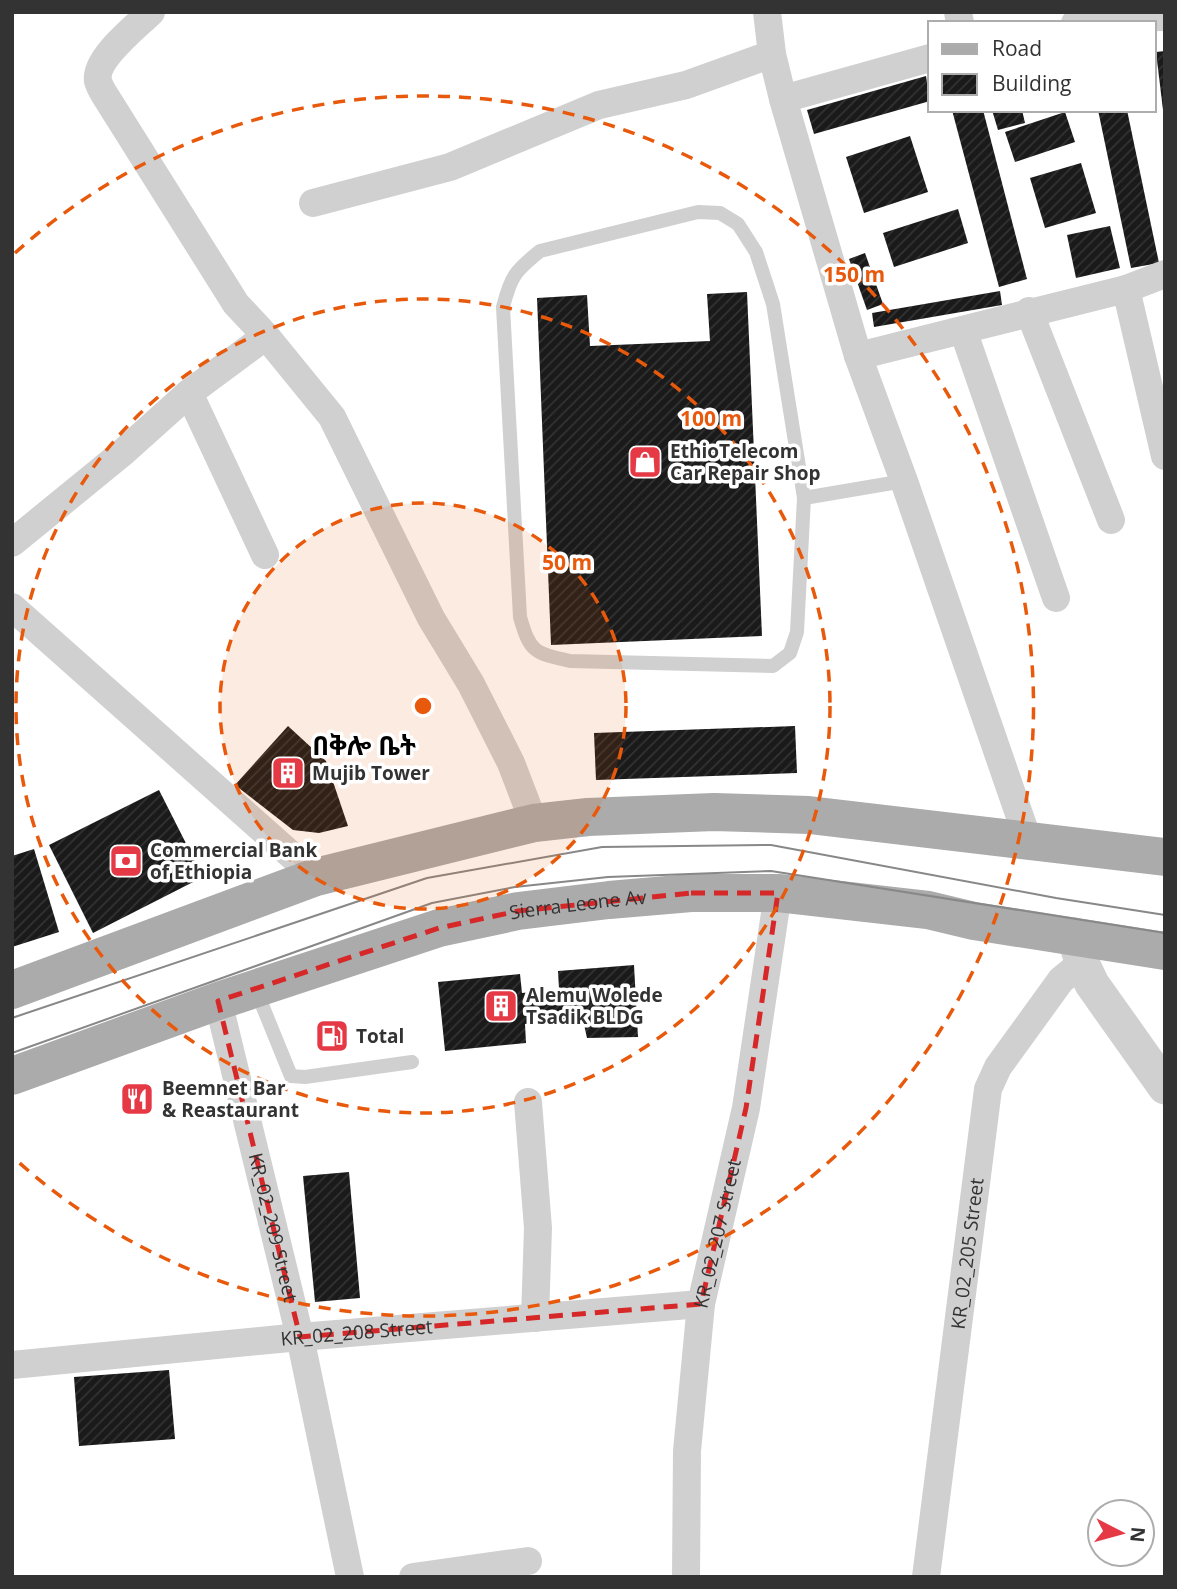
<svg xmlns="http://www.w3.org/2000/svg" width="1177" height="1589" viewBox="0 0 1177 1589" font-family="'Open Sans','Noto Sans Ethiopic',sans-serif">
  <defs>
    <pattern id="building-hatch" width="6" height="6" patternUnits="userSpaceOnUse" patternTransform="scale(1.75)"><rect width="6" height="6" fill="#1a1a1a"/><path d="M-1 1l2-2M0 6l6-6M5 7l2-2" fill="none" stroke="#333"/></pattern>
  </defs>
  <rect width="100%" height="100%" fill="#fff"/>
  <g fill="url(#building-hatch)">
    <path d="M1165,51V110H1163L1156,52Z"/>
    <path d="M926,76L930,101L814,134L807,110Z"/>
    <path d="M952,110H983L1027,279L999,287Z"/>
    <path d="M992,110H1022L1025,123L998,130Z"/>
    <path d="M1098,110H1127L1159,263L1131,268Z"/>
    <path d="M1065,112L1075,142L1015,162L1005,132Z"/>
    <path d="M910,136L928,192L864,213L846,157Z"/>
    <path d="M1081,163L1096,213L1045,228L1030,178Z"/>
    <path d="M958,209L968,243L894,267L883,233Z"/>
    <path d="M1110,226L1120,268L1076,278L1067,235Z"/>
    <path d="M865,253L883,304L867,310L849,259Z"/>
    <path d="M1000,291L1002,305L874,327L872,313Z"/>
    <path d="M747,292L762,636L551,645L537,298L587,295L590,346L710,341L707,294Z"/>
    <path d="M288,726L326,761L348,826L319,833L293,830L235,785Z"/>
    <path d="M795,726L797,773L596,780L594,733Z"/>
    <path d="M159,790L203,877L93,933L49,845Z"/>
    <path d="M34,849L59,932L12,947V856Z"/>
    <path d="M634,965L638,1037L587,1038L583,1020H562L525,1024L526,1043L445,1051L438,982L520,974L522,993L559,989L558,971Z"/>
    <path d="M349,1172L360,1298L315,1302L303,1176Z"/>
    <path d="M169,1370L175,1439L79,1446L74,1377Z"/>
  </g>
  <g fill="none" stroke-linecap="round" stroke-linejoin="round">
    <g stroke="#d0d0d0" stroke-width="14">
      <path d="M698,212L720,213L738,224L756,252L773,304L804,498L797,632L790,653L773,666L570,661C534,653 530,652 520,617L503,307C511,276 515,271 540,251Z"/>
      <path d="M804,498L904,481"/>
      <path d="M256,990L291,1076L305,1077L412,1062"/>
    </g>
    <g stroke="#d0d0d0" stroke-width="28">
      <path d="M767,12L772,54L783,99L858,356L904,481L1028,840"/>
      <path d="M958,12L960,23"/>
      <path d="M1075,23L1094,18L1165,17"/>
      <path d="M783,99L930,58"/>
      <path d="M313,203L450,167L599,105L686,85L772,54"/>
      <path d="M1126,289L1165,456"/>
      <path d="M1029,311L1111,520"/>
      <path d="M963,330L1056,598"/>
      <path d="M266,336L332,417L431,618L471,684L511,763L534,823"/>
      <path d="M858,356L1126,289L1165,274"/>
      <path d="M189,393L265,555"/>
      <path d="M12,543L121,454L189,393L266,336L236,304L106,97C103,92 99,86 98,81C94,59 136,27 151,12"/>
      <path d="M12,607L316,877"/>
      <path id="s1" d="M218,1001L300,1337L350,1577"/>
      <path d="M528,1102L538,1228L535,1318"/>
      <path id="s2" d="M12,1365L300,1337L701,1304"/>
      <path d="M413,1577L528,1561"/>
      <path id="s3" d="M686,1577L687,1451L701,1304L746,1108L778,893"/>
      <path id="s4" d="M926,1577L988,1089L998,1067L1061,980L1082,963"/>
    </g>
    <path stroke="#d0d0d0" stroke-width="35" d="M1074,935L1082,963L1092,984L1165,1087"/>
    <g stroke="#ababab" stroke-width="38">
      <path d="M12,990L316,877L534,823L588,817L714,812L809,815L1165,857"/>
      <path id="s5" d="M12,1076L218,1001L439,928L518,911L609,900L691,893H778L928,910L974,921L1165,951"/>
    </g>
    <g stroke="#888" stroke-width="2">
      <path d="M12,1018L427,878L602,847L771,845L1056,898L1165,915"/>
      <path d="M12,1053L432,903L515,887L608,877L771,871L1165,933"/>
    </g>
  </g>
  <path fill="none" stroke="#d62828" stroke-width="5" stroke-dasharray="14 9" stroke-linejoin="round" d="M691,893H778L746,1108L701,1304L300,1337L218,1001L439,928L518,911Z"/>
  <circle cx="423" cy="706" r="203" fill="#e8590c" fill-opacity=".12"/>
  <g fill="none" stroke="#e8590c" stroke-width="3.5" stroke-dasharray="12 9">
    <circle cx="423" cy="706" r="203"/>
    <circle cx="423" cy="706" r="407"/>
    <path d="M15 253A610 610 0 1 1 15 1159"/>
  </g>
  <defs>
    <symbol id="shop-square" viewBox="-11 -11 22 22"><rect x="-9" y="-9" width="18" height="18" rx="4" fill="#e63946" stroke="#fff"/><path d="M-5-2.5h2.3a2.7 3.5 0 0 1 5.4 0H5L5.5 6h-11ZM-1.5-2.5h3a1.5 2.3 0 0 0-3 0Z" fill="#fff"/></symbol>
    <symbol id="building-square" viewBox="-11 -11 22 22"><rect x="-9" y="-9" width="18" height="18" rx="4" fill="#e63946" stroke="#fff"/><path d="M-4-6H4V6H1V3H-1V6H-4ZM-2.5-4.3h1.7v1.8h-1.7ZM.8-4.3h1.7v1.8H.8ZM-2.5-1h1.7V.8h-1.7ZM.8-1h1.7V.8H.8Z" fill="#fff"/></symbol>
    <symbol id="bank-square" viewBox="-11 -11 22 22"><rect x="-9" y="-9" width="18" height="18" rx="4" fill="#e63946" stroke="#fff"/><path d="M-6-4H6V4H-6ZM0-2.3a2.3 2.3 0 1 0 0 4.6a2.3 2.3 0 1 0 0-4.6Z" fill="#fff"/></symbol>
    <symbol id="fuel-square" viewBox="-11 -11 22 22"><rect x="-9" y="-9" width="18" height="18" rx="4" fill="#e63946" stroke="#fff"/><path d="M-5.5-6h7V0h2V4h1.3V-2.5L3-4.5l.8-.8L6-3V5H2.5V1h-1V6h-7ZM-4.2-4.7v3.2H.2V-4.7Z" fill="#fff"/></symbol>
    <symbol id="restaurant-square" viewBox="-11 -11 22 22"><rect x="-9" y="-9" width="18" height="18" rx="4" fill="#e63946" stroke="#fff"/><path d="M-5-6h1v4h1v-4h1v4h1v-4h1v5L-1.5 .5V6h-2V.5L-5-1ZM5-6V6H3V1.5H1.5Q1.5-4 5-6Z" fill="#fff"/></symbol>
  </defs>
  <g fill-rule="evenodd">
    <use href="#shop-square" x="626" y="443" width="38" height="38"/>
    <use href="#building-square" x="269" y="754" width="38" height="38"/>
    <use href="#bank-square" x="107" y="842" width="38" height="38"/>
    <use href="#building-square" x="482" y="987" width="38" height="38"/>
    <use href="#fuel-square" x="313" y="1017" width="38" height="38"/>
    <use href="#restaurant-square" x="118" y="1080" width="38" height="38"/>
  </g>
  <g text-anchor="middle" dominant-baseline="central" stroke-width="7" stroke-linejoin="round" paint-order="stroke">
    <g font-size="19" font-weight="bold" fill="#333" stroke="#fff" text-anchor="start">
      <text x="670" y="451">EthioTelecom<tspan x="670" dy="22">Car Repair Shop</tspan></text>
      <text x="312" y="773">Mujib Tower</text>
      <text x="150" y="850">Commercial Bank<tspan x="150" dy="22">of Ethiopia</tspan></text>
      <text x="526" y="995">Alemu Wolede<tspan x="526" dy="22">Tsadik BLDG</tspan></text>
      <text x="356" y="1036">Total</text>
      <text x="162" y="1088">Beemnet Bar<tspan x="162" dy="22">&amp; Reastaurant</tspan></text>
    </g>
    <g font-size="19" fill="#333" stroke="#fff">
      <text stroke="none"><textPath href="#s5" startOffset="593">Sierra Leone Av</textPath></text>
      <text stroke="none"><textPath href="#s1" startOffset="233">KR_02_209 Street</textPath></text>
      <text stroke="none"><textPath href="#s3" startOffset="346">KR_02_207 Street</textPath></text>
      <text stroke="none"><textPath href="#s4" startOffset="326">KR_02_205 Street</textPath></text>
      <text stroke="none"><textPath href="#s2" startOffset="346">KR_02_208 Street</textPath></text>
    </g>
    <g font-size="26" font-weight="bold" fill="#000" stroke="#fff">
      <text x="364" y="745">በቅሎ ቤት</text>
    </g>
  </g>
  <circle cx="423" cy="706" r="10" fill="#e8590c" stroke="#fff" stroke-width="3.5"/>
  <g font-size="21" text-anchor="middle" font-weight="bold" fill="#e8590c" stroke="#fff" stroke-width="7" stroke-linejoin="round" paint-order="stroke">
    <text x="854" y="282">150 m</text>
    <text x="711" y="426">100 m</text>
    <text x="567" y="570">50 m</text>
  </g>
  <rect width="1177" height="1589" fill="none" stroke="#333333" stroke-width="28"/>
  <rect x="928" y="21" width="228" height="91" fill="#ffffff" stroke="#adadad" stroke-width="2"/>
  <rect x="942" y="44" width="35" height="10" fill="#ababab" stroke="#adadad" stroke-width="2"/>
  <text x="992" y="56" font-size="21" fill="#333333">Road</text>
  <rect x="942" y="74" width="35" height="21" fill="url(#building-hatch)" stroke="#adadad" stroke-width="2"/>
  <text x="992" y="91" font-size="21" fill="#333333">Building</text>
  <g transform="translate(1121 1533) rotate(96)"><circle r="33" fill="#ffffff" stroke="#adadad" stroke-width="2"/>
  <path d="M0-5L12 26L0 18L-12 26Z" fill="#e63946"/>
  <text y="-10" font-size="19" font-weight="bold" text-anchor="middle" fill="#333333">N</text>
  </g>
</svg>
